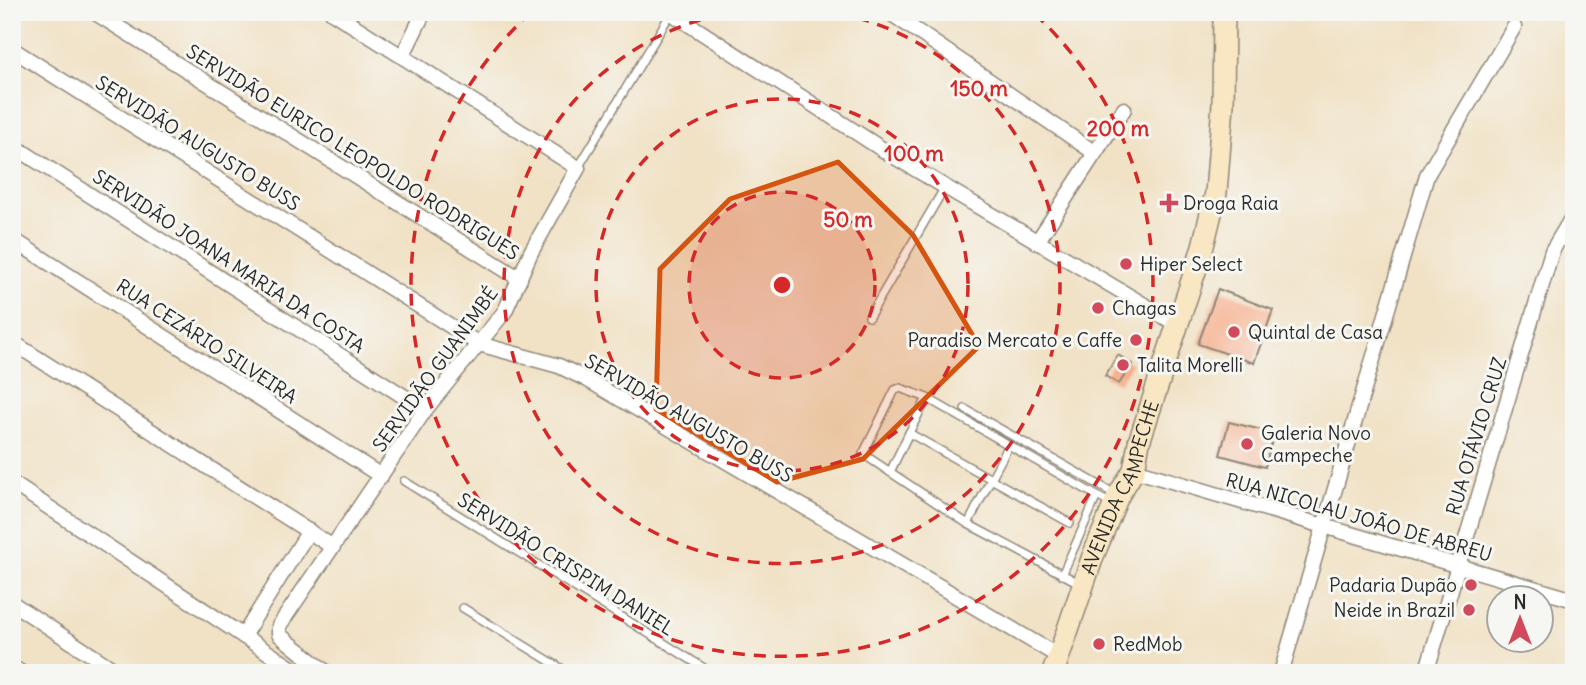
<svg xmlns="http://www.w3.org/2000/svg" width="1586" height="685" viewBox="0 0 1586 685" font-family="Delius,sans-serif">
  <rect width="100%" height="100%" fill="#f6f6f2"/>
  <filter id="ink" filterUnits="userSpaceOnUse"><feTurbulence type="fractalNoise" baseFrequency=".0143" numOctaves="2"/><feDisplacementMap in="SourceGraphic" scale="14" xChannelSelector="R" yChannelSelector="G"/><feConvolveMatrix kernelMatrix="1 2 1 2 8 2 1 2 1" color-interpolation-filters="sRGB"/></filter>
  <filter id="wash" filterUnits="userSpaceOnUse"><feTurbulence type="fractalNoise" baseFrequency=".00686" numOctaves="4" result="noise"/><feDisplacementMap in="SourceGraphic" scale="28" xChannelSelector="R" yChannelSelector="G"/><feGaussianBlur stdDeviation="1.57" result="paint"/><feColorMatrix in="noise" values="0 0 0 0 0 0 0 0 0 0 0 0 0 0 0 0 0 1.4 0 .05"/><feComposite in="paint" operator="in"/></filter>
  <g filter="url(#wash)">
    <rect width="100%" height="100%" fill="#f1e2c6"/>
    <g id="blocks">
      <g fill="#f6ae8b">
        <path d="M1218,289L1273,310L1254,363L1198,344Z"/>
        <path d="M1118,355L1132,364L1119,384L1105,376Z"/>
        <path d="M1229,422L1274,433L1265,467L1220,455Z"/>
      </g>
    </g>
  </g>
  <g filter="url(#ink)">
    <use href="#blocks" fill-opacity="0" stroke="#8e8678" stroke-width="2"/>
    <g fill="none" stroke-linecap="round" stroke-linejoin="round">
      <defs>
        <g id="service">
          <path d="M578,168L671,13"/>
          <path d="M869,317L945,187"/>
          <path d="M927,398L1111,504"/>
          <path d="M965,409L1115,494"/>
          <path d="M1009,445L991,479L909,433L927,398L900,388L895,390L863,454L968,524L1081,584"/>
          <path d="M890,472L909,433"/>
          <path d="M404,481L712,673"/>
          <path d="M968,524L991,479L1070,523"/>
          <path d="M1062,575L1097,496"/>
          <path d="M463,608L569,673"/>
        </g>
        <g id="minor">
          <path d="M94,12L520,279"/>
          <path d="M670,12L888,153L1178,325"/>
          <path d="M889,12L1095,153L1037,242"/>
          <path d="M12,49L479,344L559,366L586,379L1058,656"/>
          <path d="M403,55L424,12"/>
          <path d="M12,145L425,410"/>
          <path d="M1095,153L1124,109"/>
          <path d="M12,239L381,476"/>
          <path d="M12,342L333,547"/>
          <path d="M1134,470L1574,600"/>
          <path d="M12,483L296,671"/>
          <path d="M12,603L119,673"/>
          <path d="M243,636L309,531"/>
          <path d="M12,667L22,673"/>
          <path d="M327,673L282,637L279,634V626L425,410L505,311L531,252L578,168L332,12"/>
          <path d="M1281,673L1427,175L1514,27"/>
          <path d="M1426,673L1552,251L1574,214"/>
        </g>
        <g id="secondary">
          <path id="s1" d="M1053,673L1093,556L1118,496L1134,470L1139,442L1202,250L1216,193L1223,104L1224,12"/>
        </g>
      </defs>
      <use href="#service" stroke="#8e8678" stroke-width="10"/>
      <use href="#minor" stroke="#8e8678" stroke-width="17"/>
      <use href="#secondary" stroke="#8e8678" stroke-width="24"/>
      <use href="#service" stroke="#fff" stroke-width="7"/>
      <use href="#minor" stroke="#fff" stroke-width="14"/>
      <use href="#secondary" stroke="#f9e7c3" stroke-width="21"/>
    </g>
  </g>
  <path fill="#d5540f" fill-opacity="0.2" stroke="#d5540f" stroke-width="5" stroke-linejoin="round" d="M838,162L913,235L979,346L863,459L777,482L656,409L660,269L730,199Z"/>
  <circle cx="782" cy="285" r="93" fill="#d62828" fill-opacity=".12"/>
  <g fill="none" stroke="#d62828" stroke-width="3.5" stroke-dasharray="12 9">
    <circle cx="782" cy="285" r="93"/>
    <circle cx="782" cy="285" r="186"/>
    <path d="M837 13A278 278 0 1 1 727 13"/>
    <path d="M1035 14A371 371 0 1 1 529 14"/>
  </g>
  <g fill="#d1495b" stroke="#f6f6f2" stroke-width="2.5">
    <path d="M1165.5 192.5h7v7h7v7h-7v7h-7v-7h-7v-7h7z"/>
    <circle cx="1126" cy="264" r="7"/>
    <circle cx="1098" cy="308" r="7"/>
    <circle cx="1234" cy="332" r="7"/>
    <circle cx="1136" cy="340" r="7"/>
    <circle cx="1123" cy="365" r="7"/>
    <circle cx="1247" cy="444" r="7"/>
    <circle cx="1471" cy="585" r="7"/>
    <circle cx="1469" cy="610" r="7"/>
    <circle cx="1099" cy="644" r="7"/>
  </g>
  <g text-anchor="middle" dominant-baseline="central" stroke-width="6" stroke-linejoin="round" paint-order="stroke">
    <g font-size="19" fill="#2b2b2b" stroke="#f6f6f2">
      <text transform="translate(198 143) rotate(32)">SERVIDÃO AUGUSTO BUSS</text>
      <text transform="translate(353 152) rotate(32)">SERVIDÃO EURICO LEOPOLDO RODRIGUES</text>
      <text transform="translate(229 261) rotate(33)">SERVIDÃO JOANA MARIA DA COSTA</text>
      <text transform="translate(207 341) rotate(33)">RUA CEZÁRIO SILVEIRA</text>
      <text transform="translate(435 369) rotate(-54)">SERVIDÃO GUANIMBÉ</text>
      <text transform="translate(689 418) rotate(30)">SERVIDÃO AUGUSTO BUSS</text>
      <text transform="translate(1476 436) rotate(-73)">RUA OTÁVIO CRUZ</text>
      <text stroke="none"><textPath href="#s1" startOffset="198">AVENIDA CAMPECHE</textPath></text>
      <text transform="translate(1359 517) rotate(16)">RUA NICOLAU JOÃO DE ABREU</text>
      <text transform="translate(566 564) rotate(32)">SERVIDÃO CRISPIM DANIEL</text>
    </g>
    <g font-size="19" fill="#2b2b2b" stroke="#f6f6f2" text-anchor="start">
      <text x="1183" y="203">Droga Raia</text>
      <text x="1140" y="264">Hiper Select</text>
      <text x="1112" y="308">Chagas</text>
      <text x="1248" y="332">Quintal de Casa</text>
      <text x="1122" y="340" text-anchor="end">Paradiso Mercato e Caffe</text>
      <text x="1137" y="365">Talita Morelli</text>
      <text x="1261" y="433">Galeria Novo<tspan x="1261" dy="22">Campeche</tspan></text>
      <text x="1457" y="585" text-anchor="end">Padaria Dupão</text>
      <text x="1455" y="610" text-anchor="end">Neide in Brazil</text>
      <text x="1113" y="644">RedMob</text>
    </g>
  </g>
  <circle cx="782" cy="285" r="10" fill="#d62828" stroke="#f6f6f2" stroke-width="3.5"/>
  <g font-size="21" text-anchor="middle" font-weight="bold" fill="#d62828" stroke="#f6f6f2" stroke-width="6" stroke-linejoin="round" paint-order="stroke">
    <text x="979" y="96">150 m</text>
    <text x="1118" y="136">200 m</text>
    <text x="914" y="161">100 m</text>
    <text x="848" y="227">50 m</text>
  </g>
  <rect width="1586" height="685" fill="none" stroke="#f6f6f2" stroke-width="42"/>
  <g transform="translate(1520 619)"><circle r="33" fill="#f6f6f2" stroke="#a5a5a2" stroke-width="2"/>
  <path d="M0-5L12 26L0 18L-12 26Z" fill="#d1495b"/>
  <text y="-10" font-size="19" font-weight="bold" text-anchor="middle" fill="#2b2b2b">N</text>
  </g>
</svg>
